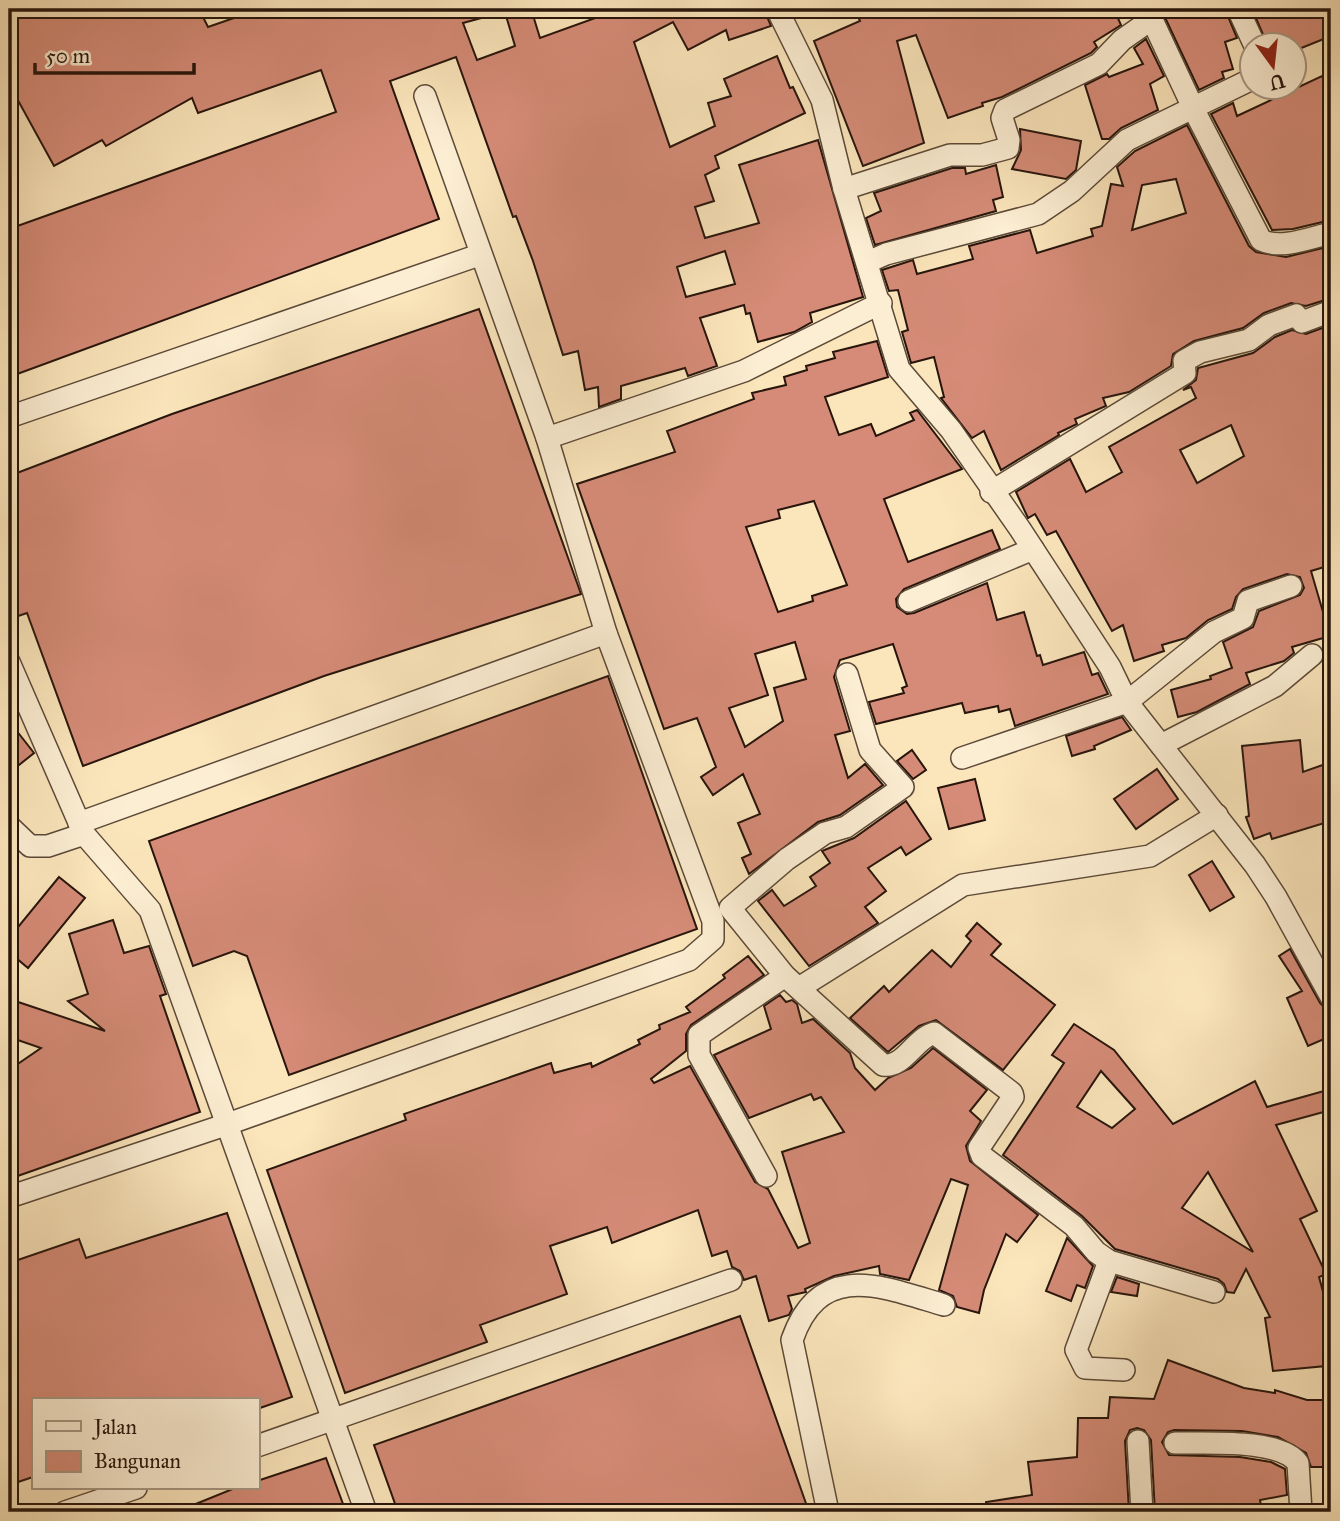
<svg xmlns="http://www.w3.org/2000/svg" width="1340" height="1521" viewBox="0 0 1340 1521" font-family="'IM FELL Great Primer',serif">
  <rect width="100%" height="100%" fill="#fbe5bb"/>
  <filter id="stains"><feTurbulence type="fractalNoise" baseFrequency=".00286" numOctaves="4"/><feColorMatrix values="0 0 0 0 .2 0 0 0 0 .09 0 0 0 0 .02 0 0 0 .5 -.17"/></filter>
  <radialGradient id="worn" r=".72"><stop offset=".6" stop-color="#630" stop-opacity="0"/><stop offset="1" stop-color="#630" stop-opacity=".3"/></radialGradient>
  <g fill="#d58b77" stroke="#27150c" stroke-width="2" fill-rule="evenodd">
    <path d="M9,9H199L208,27L260,9H346L348,14L362,9H495L496,14L463,23L477,60L515,46L504,9H524L526,14L532,12L540,38L609,13L611,18L630,9H764L771,26L729,40L726,30L688,50L673,22L634,42L670,147L715,126L708,103L731,96L724,79L777,56L790,88L793,87L805,113L715,156L719,168L705,175L714,201L695,207L705,238L759,223L739,165L818,140L863,297L810,313L812,322L794,332L758,342L750,313L746,314L744,305L700,318L717,366L688,376L685,368L621,386V399L599,407L598,387L585,390L578,351L563,355L533,261L516,216L513,217L456,57L390,81L439,219L9,377V229L336,112L321,70L198,113L192,98L106,146L102,140L54,166L9,84ZM725,251L735,284L686,297L677,267Z"/>
    <path d="M855,9H1114L1121,25L1094,42L1097,47L1091,53L1002,97L982,103L983,106L948,118L916,35L897,41L924,143L863,166L814,41L860,21Z"/>
    <path d="M1161,9H1225L1237,38L1225,42L1233,69L1222,72L1224,78L1199,90Z"/>
    <path d="M1252,9H1292L1294,16L1312,9H1331V36L1294,51V46H1268Z"/>
    <path d="M1146,39L1164,76L1150,84L1158,110L1121,128L1109,139H1102L1085,85L1107,74L1109,77L1143,64L1134,48Z"/>
    <path d="M1322,76L1331,95V220L1293,229L1272,230L1211,114L1233,103L1237,116Z"/>
    <path d="M1187,125L1249,246L1256,252L1286,257L1331,246V301H1322L1306,306L1291,303L1264,313L1243,328L1194,341L1173,354L1171,366L1129,392L1103,398L1106,406L1075,419L1077,424L1058,433L1059,435L1001,470L984,431L972,438L941,398L944,397L934,357L911,363L902,332L908,330L898,290L889,291L882,270L913,260L917,274L973,259L969,246L1030,230L1037,253L1093,236L1091,229L1102,226L1111,184L1123,186L1117,167L1135,151ZM1176,179L1186,213L1132,230L1142,185Z"/>
    <path d="M1020,129L1081,141L1076,170L1066,179L1012,169L1021,150Z"/>
    <path d="M996,165L1003,197L993,200L996,211L875,245L866,218L881,211L874,193L952,168H965L966,174Z"/>
    <path d="M479,309L581,594L324,676L83,766L27,613L9,619V476L172,414Z"/>
    <path d="M1325,327L1331,329V565L1311,571L1330,636L1292,647L1294,653L1284,661L1246,673L1250,684L1197,712L1178,717L1171,690L1211,679L1210,676L1232,668L1223,642L1253,627L1259,611L1300,595L1304,588L1300,577L1287,574L1243,589L1236,597L1232,609L1208,620L1186,638L1162,645L1164,651L1134,661L1123,625L1112,631L1056,531L1047,535L1035,514L1028,518L1016,492L1070,459L1086,492L1122,472L1109,447L1196,398L1191,387L1183,390L1196,380L1198,368L1253,353L1275,337L1292,330L1306,334ZM1231,425L1244,456L1197,483L1180,450Z"/>
    <path d="M877,341L888,377L825,397L839,435L871,424L876,436L914,420L910,413L917,410L962,469L884,499L908,562L992,530L1000,549L904,589L896,599L897,607L907,614L914,613L987,583L997,620L1024,612L1037,656L1040,655L1043,665L1084,652L1092,675L1098,673L1108,694L1015,726L1010,709L999,712L998,706L965,713L962,703L876,724L869,702L904,693L902,688L907,686L893,644L840,660L834,677L850,731L835,735L848,778L865,764L883,785L840,815L818,822L749,874L742,858L751,854L738,823L760,814L743,774L713,795L701,777L716,767L697,718L664,729L577,484L675,452L667,431L754,399L752,393L786,385L784,377L807,370L806,366L835,358L833,352ZM814,501L847,585L812,596L813,601L778,612L746,527L780,518L778,510ZM795,642L806,679L774,688L783,721L745,747L729,708L768,695L755,654Z"/>
    <path d="M608,676L697,929L289,1075L247,956L234,951L193,966L149,841Z"/>
    <path d="M1122,717L1131,730L1094,746L1095,749L1072,756L1066,736Z"/>
    <path d="M9,721L34,753L9,773Z"/>
    <path d="M1300,740L1303,772L1331,762V821L1272,839L1270,833L1254,839L1246,817L1249,816L1242,746Z"/>
    <path d="M912,750L926,770L913,779L897,761Z"/>
    <path d="M1157,769L1178,799L1136,829L1114,799Z"/>
    <path d="M975,779L985,820L949,829L938,788Z"/>
    <path d="M906,801L931,839L906,855L901,847L868,868L886,891L865,907L878,923L809,966L758,901L772,890L784,906L816,886L810,877L830,863L822,851L854,838Z"/>
    <path d="M1212,861L1234,897L1210,911L1189,875Z"/>
    <path d="M59,877L85,898L28,968L9,952V938Z"/>
    <path d="M113,920L124,953L149,946L166,994L160,996L200,1112L9,1179V1070L41,1048L9,1037V999L105,1031L68,1001L88,994L69,934Z"/>
    <path d="M977,923L1001,944L991,955L1055,1005L1003,1070L936,1020L919,1026L888,1052L850,1018L884,986L889,992L932,950L951,967L971,941L966,936Z"/>
    <path d="M1290,949L1320,1003L1331,1014V1036L1308,1046L1287,998L1302,991L1279,956Z"/>
    <path d="M748,956L764,975L691,1025L686,1034V1051L651,1079L654,1083L690,1066L755,1182L768,1189L798,1248L810,1243L782,1152L844,1132L821,1097L814,1100L811,1094L749,1118L714,1055L771,1029L764,1006L780,995L786,1002L792,1000L797,1004L802,1023L813,1019L850,1053L855,1068L875,1090L888,1078L911,1068L933,1048L987,1090L970,1111L981,1121L966,1146L970,1161L1038,1215L1017,1242L1006,1234L984,1290L979,1313L957,1307L953,1296L939,1290L968,1185L951,1179L909,1280L880,1274L879,1266L834,1276L805,1289L806,1292L788,1296L792,1309L789,1315L769,1321L756,1276L744,1280L740,1271L732,1267L727,1251L712,1256L698,1210L612,1243L607,1227L550,1246L567,1294L480,1325L487,1342L345,1393L267,1170L406,1120L404,1114L551,1063L554,1073L591,1063L592,1067L640,1044L638,1040L660,1029L659,1025L690,1012L686,1007L725,978L723,975Z"/>
    <path d="M1074,1024L1114,1050L1173,1124L1255,1081L1267,1107L1331,1089V1110L1276,1125L1317,1211L1300,1219L1326,1274L1319,1277L1328,1310L1331,1309V1327L1323,1330L1326,1366L1273,1371L1265,1318L1270,1317L1246,1269L1234,1293L1227,1292L1224,1284L1218,1279L1115,1249L1082,1216L1003,1155L1064,1063L1052,1055ZM1101,1071L1135,1109L1112,1128L1077,1107ZM1208,1172L1253,1252L1182,1208Z"/>
    <path d="M227,1213L292,1397L257,1409V1400H33V1477L9,1485V1263L79,1239L86,1258Z"/>
    <path d="M1067,1238L1093,1266L1085,1288L1077,1285L1071,1301L1046,1291Z"/>
    <path d="M1117,1277L1139,1284L1137,1296L1111,1292Z"/>
    <path d="M740,1316L809,1512H398L374,1445Z"/>
    <path d="M1168,1360L1244,1388L1275,1393V1390L1307,1400H1331V1467H1311L1306,1453L1278,1437L1242,1431L1174,1430L1168,1432L1162,1442L1169,1455L1240,1457L1271,1462L1285,1469L1287,1495L1260,1500L1262,1512H1155L1151,1440L1144,1430L1137,1428L1130,1430L1125,1441L1129,1512H1091V1508L1054,1512H986V1502L1032,1495L1028,1462L1077,1457L1078,1418H1108L1110,1397L1154,1399Z"/>
    <path d="M326,1458L346,1512H176L235,1488H257V1481Z"/>
  </g>
  <g fill="none" stroke-linecap="round" stroke-linejoin="round">
    <defs>
      <g id="minor">
        <path d="M777,9L822,100L844,189L899,369L951,430L1020,529L1110,667L1127,702L1255,865L1276,897L1331,997"/>
        <path d="M1147,9L1196,114L1261,240C1280,250 1310,238 1331,233"/>
        <path d="M1238,9L1255,46"/>
        <path d="M844,189L950,155H982L1008,148L1009,140L1002,118L1005,110L1099,64L1122,40L1152,19"/>
        <path d="M868,262L886,254L1038,214L1072,191L1127,140L1252,79"/>
        <path d="M9,417L479,255"/>
        <path d="M547,438L744,371L881,303"/>
        <path d="M991,492L1185,373L1184,361L1200,352L1249,340L1269,325L1296,315L1302,322L1326,313L1331,316"/>
        <path d="M909,601L1033,549"/>
        <path d="M9,662L84,834L150,910L366,1512"/>
        <path d="M847,674L870,750L903,787L846,827L825,833L787,859L730,908L785,976L883,1065C904,1068 914,1039 934,1033L1012,1093L1013,1097L979,1148L982,1156L1074,1226L1096,1252L1109,1261L1214,1292"/>
        <path d="M1161,745L1275,686L1312,655"/>
        <path d="M962,758L1127,702L1214,632L1243,618L1248,601L1291,586"/>
        <path d="M79,823L606,633"/>
        <path d="M9,826L30,846H48L84,834"/>
        <path d="M799,988L963,885L1150,856L1217,815"/>
        <path d="M766,1176L699,1055V1035L785,976"/>
        <path d="M9,1197L225,1125L689,960L713,939V921L606,633L547,438L425,96"/>
        <path d="M1109,1261L1076,1350L1085,1368L1124,1370"/>
        <path d="M1138,1441L1142,1512"/>
        <path d="M1175,1443C1206,1444 1279,1438 1298,1463L1301,1512"/>
        <path d="M257,1446L731,1280"/>
        <path d="M65,1512L136,1488"/>
        <path d="M828,1512L792,1340C820,1259 883,1287 944,1305"/>
      </g>
    </defs>
    <use href="#minor" stroke="#5c4938" stroke-width="24"/>
    <use href="#minor" stroke="#fceed3" stroke-width="21"/>
  </g>
  <rect width="1340" height="1521" fill="none" stroke="#fbe5bb" stroke-width="35"/>
  <rect x="10" y="10" width="1319" height="1500" fill="none" stroke="#27150c" stroke-width="3.5"/>
  <rect x="18" y="18" width="1305" height="1486" fill="none" stroke="#27150c" stroke-width="2"/>
  <rect x="32" y="1398" width="228" height="91" fill="#fceed3" stroke="#a79783" stroke-width="2"/>
  <rect x="46" y="1421" width="35" height="10" fill="#fceed3" stroke="#a79783" stroke-width="2"/>
  <text x="94" y="1434" font-size="21" fill="#27150c">Jalan</text>
  <rect x="46" y="1451" width="35" height="21" fill="#d58b77" stroke="#a79783" stroke-width="2"/>
  <text x="94" y="1468" font-size="21" fill="#27150c">Bangunan</text>
  <g transform="translate(1273 66) rotate(165)"><circle r="33" fill="#fceed3" stroke="#a79783" stroke-width="2"/>
  <path d="M0-5L12 26L0 18L-12 26Z" fill="#8f2418"/>
  <text y="-10" font-size="19" font-weight="bold" text-anchor="middle" fill="#27150c">U</text>
  </g>
  <path d="M35 63v10h159v-10" fill="none" stroke="#27150c" stroke-width="3.5"/>
  <text x="46" y="63" font-size="21" fill="#27150c" stroke="#fceed3" stroke-width="5" paint-order="stroke">50 m</text>
  <rect width="100%" height="100%" filter="url(#stains)"/>
  <rect width="100%" height="100%" fill="url(#worn)"/>
</svg>
